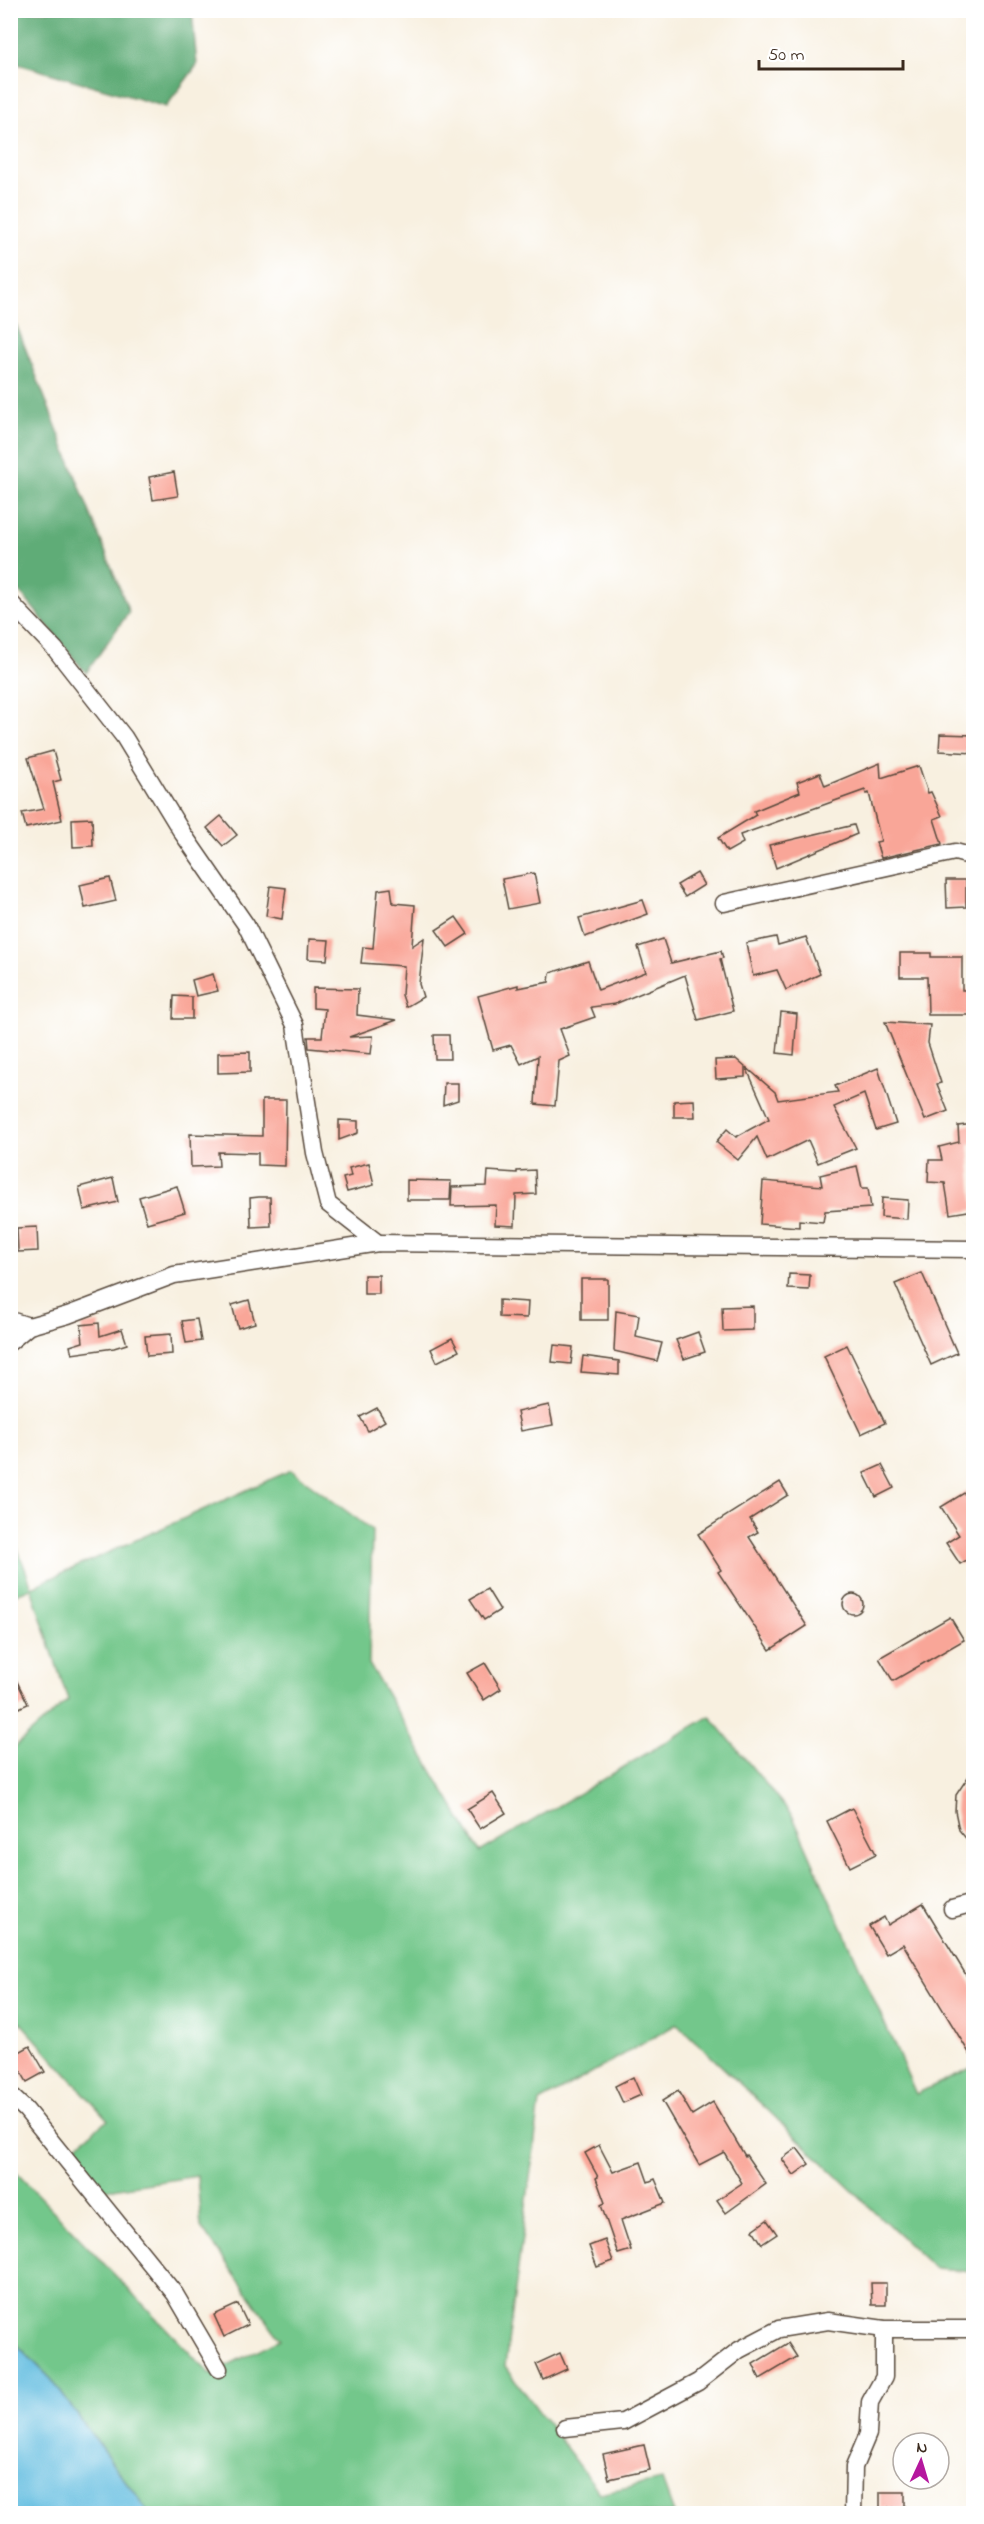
<svg xmlns="http://www.w3.org/2000/svg" width="984" height="2524" viewBox="0 0 984 2524" font-family="'Indie Flower',sans-serif">
  <rect width="100%" height="100%" fill="#fff"/>
  <filter id="ink" filterUnits="userSpaceOnUse"><feTurbulence type="fractalNoise" baseFrequency=".0167" numOctaves="2"/><feDisplacementMap in="SourceGraphic" scale="12" xChannelSelector="R" yChannelSelector="G"/><feConvolveMatrix kernelMatrix="1 2 1 2 8 2 1 2 1" color-interpolation-filters="sRGB"/></filter>
  <filter id="wash" filterUnits="userSpaceOnUse"><feTurbulence type="fractalNoise" baseFrequency=".008" numOctaves="4" result="noise"/><feDisplacementMap in="SourceGraphic" scale="24" xChannelSelector="R" yChannelSelector="G"/><feGaussianBlur stdDeviation="1.35" result="paint"/><feColorMatrix in="noise" values="0 0 0 0 0 0 0 0 0 0 0 0 0 0 0 0 0 1.4 0 .05"/><feComposite in="paint" operator="in"/></filter>
  <g filter="url(#wash)">
    <rect width="100%" height="100%" fill="#f8f0e0"/>
    <path fill="#73c78b" stroke="#577854" stroke-width="1.5" d="M291,1470L372,1530L369,1664L480,1852L710,1716L793,1817L916,2094L973,2067V2271L934,2268L677,2024L540,2102L505,2366L600,2493L662,2480L674,2513H149L51,2379L11,2338V2167L210,2374L280,2339L201,2227L197,2176L99,2191L70,2150L108,2120L11,2012V1750L68,1700L31,1588L11,1596L10,1529L32,1587Z"/>
    <g fill="#5eac77" stroke="#4c6b4a" stroke-width="1.5">
      <path d="M10,11H192L197,65L166,107L11,62Z"/>
      <path d="M10,309L129,612L86,673L11,581Z"/>
    </g>
    <path fill="#63bde0" stroke="#4f747f" stroke-width="1.5" d="M10,2338L51,2379L149,2513H11Z"/>
    <g id="blocks">
      <g fill="#f9a698">
        <path d="M174,472L178,496L153,500L149,477Z"/>
        <path d="M940,734L974,735V753L939,751Z"/>
        <path d="M53,751L61,780L53,782L62,820L26,828L22,813L44,809L28,758Z"/>
        <path d="M880,763L881,778L919,766L928,793L931,792L942,816L934,819L942,844L881,858L876,842L881,841L869,793L866,794L865,790L740,835L743,843L727,852L718,838L756,815L754,811L800,792L797,782L820,773L825,786Z"/>
        <path d="M221,816L237,835L223,846L207,828Z"/>
        <path d="M92,818L93,846L73,847L72,819Z"/>
        <path d="M854,825L857,834L776,868L769,845Z"/>
        <path d="M534,873L540,903L508,909L502,879Z"/>
        <path d="M697,873L704,885L685,897L677,885Z"/>
        <path d="M110,878L116,901L85,908L80,885Z"/>
        <path d="M946,880H966V907L947,908Z"/>
        <path d="M270,886L286,888L282,919L266,916Z"/>
        <path d="M391,888L393,903L415,905L412,946L424,938L419,984L423,997L406,1007L402,995L404,966L361,963L363,947L373,948L378,890Z"/>
        <path d="M643,900L648,914L585,937L579,918Z"/>
        <path d="M456,917L468,934L448,947L436,930Z"/>
        <path d="M776,937L778,945L806,937L820,974L786,990L777,970L753,976L746,943Z"/>
        <path d="M309,939L329,940L327,960L308,959Z"/>
        <path d="M663,939L671,963L721,951L723,958L720,959L733,1011L698,1020L685,975L615,1004L591,1007L595,1017L560,1029L570,1056L559,1061L555,1106L535,1104L538,1056L521,1064L511,1045L493,1050L478,996L518,985V988L549,982L550,973L588,961L598,990L646,972L638,947Z"/>
        <path d="M900,953H931V957H962V990H974V1015H928L927,977H900Z"/>
        <path d="M213,974L218,991L196,996L192,980Z"/>
        <path d="M313,988L358,989L357,1015L397,1020L349,1037L373,1036L371,1054L309,1048L308,1037H322L325,1009L313,1008Z"/>
        <path d="M174,996L192,997V1019H173Z"/>
        <path d="M781,1012L797,1014L794,1055L777,1053Z"/>
        <path d="M885,1022L930,1025L928,1043L941,1083L937,1084L948,1111L925,1120Z"/>
        <path d="M434,1035H449L450,1059H435Z"/>
        <path d="M250,1052V1072L218,1073V1053Z"/>
        <path d="M736,1059L745,1067V1077L716,1079L715,1060Z"/>
        <path d="M746,1067L775,1092L778,1100L838,1092L835,1086L878,1068L896,1124L876,1130L864,1094L834,1107L856,1148L818,1163L808,1140L767,1160L757,1137L738,1160L716,1142L727,1129L736,1137L769,1119Z"/>
        <path d="M444,1083H458V1100L443,1105Z"/>
        <path d="M262,1100H286L285,1166L258,1165V1153L218,1152L219,1166L191,1167L190,1134L262,1136Z"/>
        <path d="M694,1100L695,1117H674V1101Z"/>
        <path d="M339,1120L358,1121V1133L339,1140Z"/>
        <path d="M974,1124V1144H969L974,1210L950,1214L945,1183L928,1182L929,1160H942L939,1147L959,1142L958,1126Z"/>
        <path d="M369,1163L374,1185L347,1192L343,1178L351,1176L349,1168Z"/>
        <path d="M857,1166L862,1188H868L871,1208L825,1211L823,1222L799,1220V1227L760,1224L763,1181L822,1186L820,1175Z"/>
        <path d="M535,1170L536,1194L516,1195L515,1226L495,1225L496,1205L451,1206L452,1187L487,1186L488,1171L517,1173V1171Z"/>
        <path d="M113,1178L118,1202L84,1210L79,1187Z"/>
        <path d="M407,1180L451,1181L450,1200H407Z"/>
        <path d="M177,1186L185,1212L147,1223L139,1197Z"/>
        <path d="M259,1197H270L271,1226L251,1227L250,1198Z"/>
        <path d="M882,1198L908,1200L907,1219L881,1217Z"/>
        <path d="M37,1227L38,1251L18,1252L17,1228Z"/>
        <path d="M922,1273L957,1353L931,1365L895,1284Z"/>
        <path d="M789,1274L810,1275L809,1290L788,1289Z"/>
        <rect x="364" y="1275" width="15" height="19"/>
        <rect x="581" y="1279" width="27" height="41"/>
        <path d="M249,1300L255,1323L238,1328L232,1305Z"/>
        <path d="M499,1300L528,1302L527,1318L499,1317Z"/>
        <path d="M753,1306V1330L723,1331L722,1307Z"/>
        <path d="M616,1311L639,1315L636,1337L662,1343L657,1361L614,1351Z"/>
        <path d="M197,1319L201,1341L186,1343L182,1321Z"/>
        <path d="M99,1323L100,1336L122,1329L127,1344L114,1348L72,1354L70,1346L83,1342L81,1325Z"/>
        <path d="M698,1332L705,1352L684,1359L676,1340Z"/>
        <path d="M171,1334L172,1354L147,1356L145,1336Z"/>
        <path d="M452,1338L459,1351L437,1362L431,1349Z"/>
        <path d="M554,1345L573,1347L571,1364L552,1362Z"/>
        <path d="M847,1345L885,1423L861,1434L824,1356Z"/>
        <path d="M583,1356L619,1361V1375L581,1372Z"/>
        <path d="M549,1405L553,1425L521,1431L517,1412Z"/>
        <path d="M377,1408L385,1421L368,1431L360,1417Z"/>
        <path d="M882,1465L894,1488L876,1497L864,1473Z"/>
        <path d="M780,1482L788,1495L750,1519L758,1532L749,1537L807,1626L770,1650L718,1572L721,1570L698,1534Z"/>
        <path d="M974,1487V1559L972,1557L960,1564L946,1543L959,1535L941,1507Z"/>
        <path d="M487,1589L500,1610L484,1620L470,1599Z"/>
        <circle cx="853" cy="1604" r="10"/>
        <path d="M950,1617L964,1640L893,1681L879,1658Z"/>
        <path d="M485,1663L501,1689L484,1700L467,1673Z"/>
        <path d="M10,1667L28,1704L10,1712Z"/>
        <path d="M974,1768V1848L959,1830L955,1811L956,1795Z"/>
        <path d="M493,1793L506,1813L480,1829L467,1809Z"/>
        <path d="M852,1808L876,1854L850,1867L827,1821Z"/>
        <path d="M923,1904L974,1988V2061L903,1944L886,1954L869,1926L884,1917L888,1925Z"/>
        <path d="M30,2046L45,2072L27,2082L12,2056Z"/>
        <path d="M633,2077L641,2095L623,2103L615,2086Z"/>
        <path d="M678,2091L692,2115L713,2102L745,2156L746,2155L766,2184L726,2213L717,2200L742,2183L724,2152L699,2165L662,2101Z"/>
        <path d="M599,2145L613,2172L641,2162L648,2182L655,2179L665,2203L621,2220L631,2250L618,2254L601,2205L605,2203L596,2178L598,2177L585,2153Z"/>
        <path d="M797,2148L809,2164L794,2175L782,2159Z"/>
        <path d="M767,2220L777,2234L762,2244L753,2230Z"/>
        <path d="M605,2240L613,2261L597,2267L589,2246Z"/>
        <path d="M871,2283H886V2305H872Z"/>
        <path d="M238,2304L248,2325L224,2337L214,2315Z"/>
        <path d="M788,2343L797,2357L760,2379L753,2364Z"/>
        <path d="M560,2353L567,2369L543,2380L536,2364Z"/>
        <path d="M644,2445L650,2470L609,2479L603,2454Z"/>
        <path d="M880,2492H905V2509L880,2508Z"/>
      </g>
    </g>
  </g>
  <g filter="url(#ink)">
    <use href="#blocks" fill-opacity="0" stroke="#57483b" stroke-width="1.5"/>
    <g fill="none" stroke-linecap="round" stroke-linejoin="round">
      <defs>
        <g id="minor">
          <path d="M10,602L55,649L124,737L183,834L246,925L295,1025L315,1153L328,1204L378,1243"/>
          <path d="M724,903L955,852L974,857"/>
          <path d="M10,1320L29,1326L23,1328"/>
          <path d="M10,1342L29,1326L68,1315L174,1275L378,1243L974,1249"/>
          <path d="M952,1909L974,1903"/>
          <path d="M10,2095L26,2110L175,2294L219,2369"/>
          <path d="M565,2428L623,2422L698,2382L739,2350L779,2329L828,2321L884,2329H974"/>
          <path d="M853,2514L854,2467L868,2434L870,2402L884,2377V2329"/>
        </g>
      </defs>
      <use href="#minor" stroke="#57483b" stroke-width="19"/>
      <use href="#minor" stroke="#fff" stroke-width="16"/>
    </g>
  </g>
  <rect width="984" height="2524" fill="none" stroke="#fff" stroke-width="36"/>
  <g transform="translate(921 2461) rotate(4)"><circle r="28" fill="#ffffff" stroke="#b1aaa5" stroke-width="1.5"/>
  <path d="M0-4.5L10 22L0 15L-10 22Z" fill="#b5179e"/>
  <text y="-9" font-size="16" font-weight="bold" text-anchor="middle" fill="#3b2a1e">N</text>
  </g>
  <path d="M759 60v9h144v-9" fill="none" stroke="#3b2a1e" stroke-width="3"/>
  <text x="768" y="60" font-size="18" fill="#3b2a1e" stroke="#ffffff" stroke-width="4.5" paint-order="stroke">50 m</text>
</svg>
